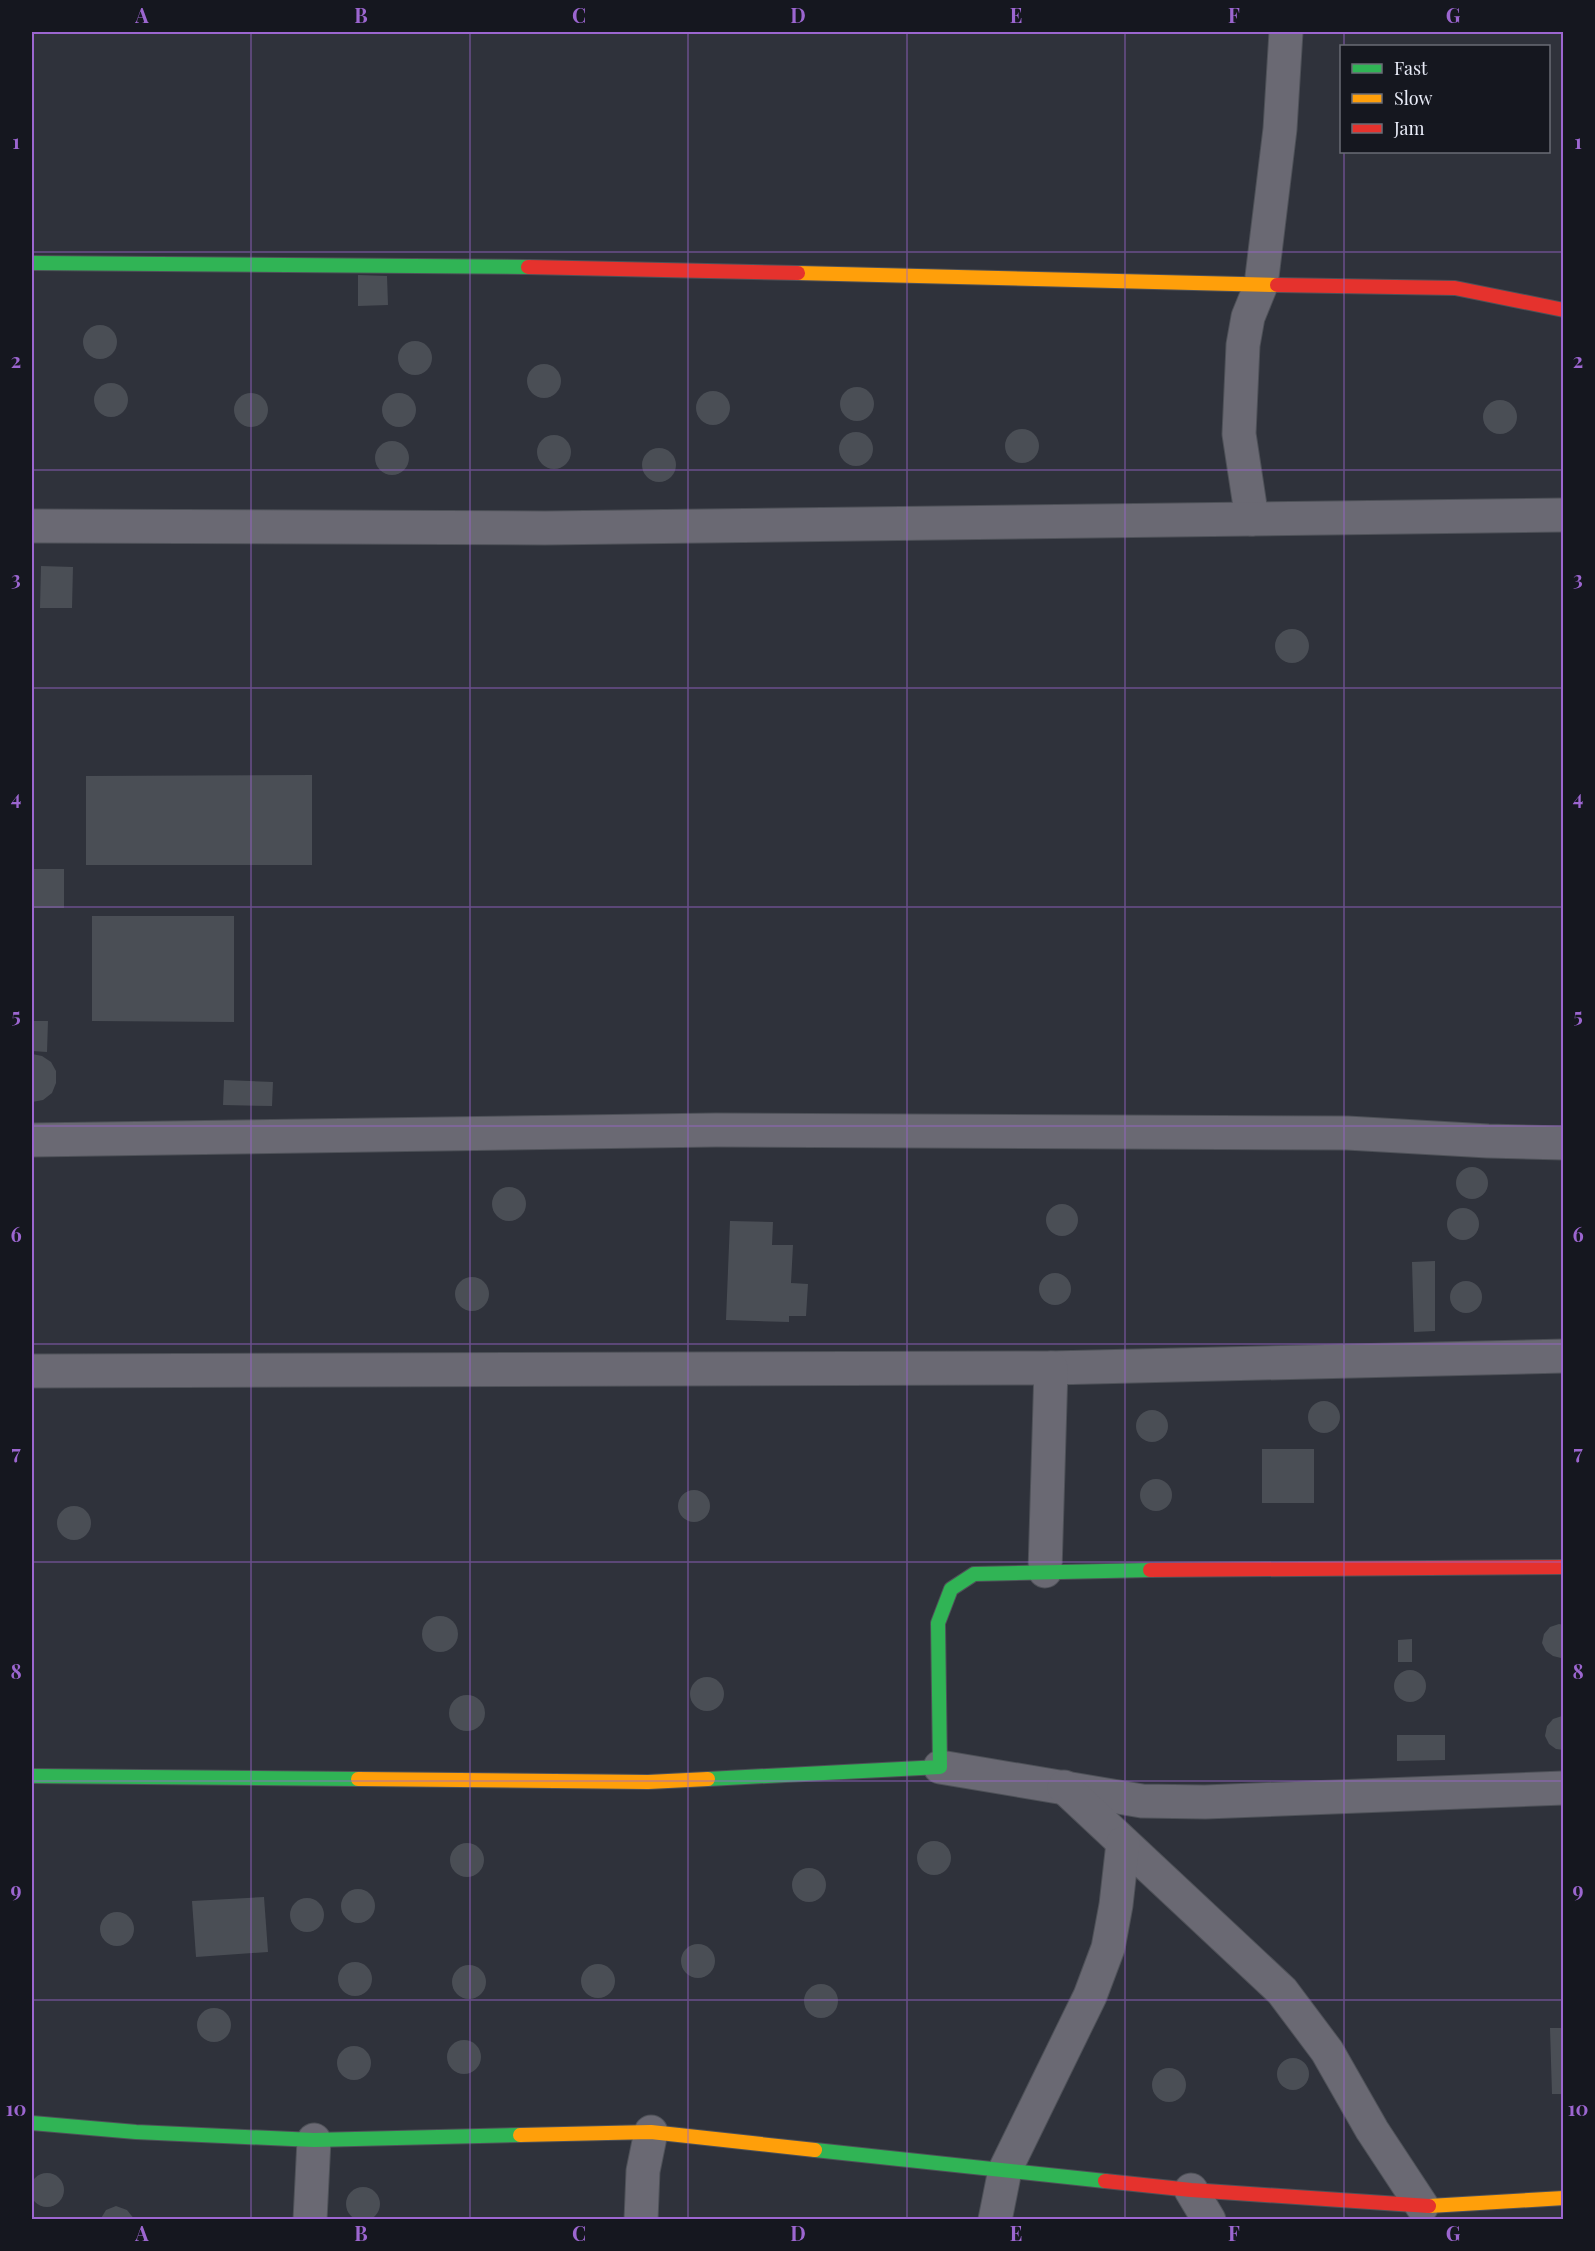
<svg xmlns="http://www.w3.org/2000/svg" width="1595" height="2251" viewBox="0 0 1595 2251" font-family="'Playfair Display',serif">
  <rect width="100%" height="100%" fill="#2f323b"/>
  <g fill="#4a4e55">
    <path d="M358,275L387,276L388,305L358,306Z"/>
    <circle cx="100" cy="342" r="17"/>
    <circle cx="415" cy="358" r="17"/>
    <circle cx="544" cy="381" r="17"/>
    <circle cx="111" cy="400" r="17"/>
    <circle cx="857" cy="404" r="17"/>
    <circle cx="713" cy="408" r="17"/>
    <circle cx="399" cy="410" r="17"/>
    <circle cx="251" cy="410" r="17"/>
    <circle cx="1500" cy="417" r="17"/>
    <circle cx="1022" cy="446" r="17"/>
    <circle cx="856" cy="449" r="17"/>
    <circle cx="554" cy="452" r="17"/>
    <circle cx="392" cy="458" r="17"/>
    <circle cx="659" cy="465" r="17"/>
    <path d="M41,566L73,567L72,608H40Z"/>
    <circle cx="1292" cy="646" r="17"/>
    <path d="M312,775V865H86V776Z"/>
    <rect x="32" y="869" width="32" height="39"/>
    <path d="M92,916H234V1022L92,1021Z"/>
    <path d="M32,1021H48L47,1052L32,1051Z"/>
    <path d="M32,1054L42,1056L51,1062L56,1071V1083L52,1093L43,1100L32,1102Z"/>
    <path d="M224,1080L273,1082L272,1106L223,1105Z"/>
    <circle cx="1472" cy="1183" r="16"/>
    <circle cx="509" cy="1204" r="17"/>
    <circle cx="1062" cy="1220" r="16"/>
    <circle cx="1463" cy="1224" r="16"/>
    <path d="M730,1221L773,1222L772,1245H793L791,1283L808,1284L806,1316H789V1322L726,1320Z"/>
    <path d="M1435,1261V1331L1414,1332L1412,1262Z"/>
    <circle cx="1055" cy="1289" r="16"/>
    <circle cx="472" cy="1294" r="17"/>
    <circle cx="1466" cy="1297" r="16"/>
    <circle cx="1324" cy="1417" r="16"/>
    <circle cx="1152" cy="1426" r="16"/>
    <rect x="1262" y="1449" width="52" height="54"/>
    <circle cx="1156" cy="1495" r="16"/>
    <circle cx="694" cy="1506" r="16"/>
    <circle cx="74" cy="1523" r="17"/>
    <circle cx="440" cy="1634" r="18"/>
    <path d="M1559,1624L1564,1625V1657L1561,1658L1553,1656L1546,1651L1542,1643L1544,1634L1550,1627Z"/>
    <path d="M1412,1639V1662H1398V1640Z"/>
    <circle cx="1410" cy="1686" r="16"/>
    <circle cx="707" cy="1694" r="17"/>
    <circle cx="467" cy="1713" r="18"/>
    <path d="M1562,1716L1564,1717V1750L1556,1749L1549,1744L1545,1736L1547,1726L1553,1719Z"/>
    <path d="M1397,1735H1445V1760L1397,1761Z"/>
    <circle cx="934" cy="1858" r="17"/>
    <circle cx="467" cy="1860" r="17"/>
    <circle cx="809" cy="1885" r="17"/>
    <circle cx="358" cy="1906" r="17"/>
    <path d="M264,1897L268,1952L196,1957L192,1901Z"/>
    <circle cx="307" cy="1915" r="17"/>
    <circle cx="117" cy="1929" r="17"/>
    <circle cx="698" cy="1961" r="17"/>
    <circle cx="355" cy="1979" r="17"/>
    <circle cx="598" cy="1981" r="17"/>
    <circle cx="469" cy="1982" r="17"/>
    <circle cx="821" cy="2001" r="17"/>
    <circle cx="214" cy="2025" r="17"/>
    <path d="M1550,2028H1564V2094H1552Z"/>
    <circle cx="464" cy="2057" r="17"/>
    <circle cx="354" cy="2063" r="17"/>
    <circle cx="1293" cy="2074" r="16"/>
    <circle cx="1169" cy="2085" r="17"/>
    <circle cx="47" cy="2190" r="17"/>
    <circle cx="363" cy="2204" r="17"/>
    <path d="M116,2206L127,2210L135,2220H100L106,2210Z"/>
  </g>
  <g fill="none" stroke-linecap="round" stroke-linejoin="round">
    <defs>
      <g id="street">
        <path d="M1252,519L1239,434L1243,345L1248,317L1261,285L1280,129L1286,32"/>
        <path d="M32,526L545,528L1564,515"/>
        <path d="M32,1140L716,1130L1347,1133L1488,1141L1564,1143"/>
        <path d="M1051,1368L1564,1356"/>
        <path d="M32,1371L1051,1368L1045,1571"/>
        <path d="M940,1767L1142,1801L1205,1802L1564,1788"/>
        <path d="M1064,1787L1282,1991L1327,2051L1372,2130L1422,2206"/>
        <path d="M1191,2190L1209,2220"/>
        <path d="M310,2220L314,2140"/>
        <path d="M641,2220L643,2171L651,2132"/>
        <path d="M995,2220L1005,2170L1090,1996L1108,1948L1116,1905L1123,1843"/>
      </g>
      <g id="fast">
        <path d="M32,263L528,267"/>
        <path d="M32,1776L358,1779"/>
        <path d="M708,1779L940,1767L938,1623L951,1589L974,1574L1150,1570"/>
        <path d="M32,2123L136,2132L314,2140L520,2135"/>
        <path d="M815,2150L1105,2181"/>
      </g>
      <g id="slow">
        <path d="M798,273L1277,285"/>
        <path d="M358,1779L648,1782L708,1779"/>
        <path d="M520,2135L651,2132L815,2150"/>
        <path d="M1429,2206L1564,2198"/>
      </g>
      <g id="jam">
        <path d="M528,267L798,273"/>
        <path d="M1277,285L1455,288L1564,310"/>
        <path d="M1150,1570L1564,1567"/>
        <path d="M1105,2181L1191,2190L1429,2206"/>
      </g>
    </defs>
    <use href="#street" stroke="#4e5158" stroke-width="35"/>
    <use href="#fast" stroke="#4e5158" stroke-width="16"/>
    <use href="#slow" stroke="#4e5158" stroke-width="16"/>
    <use href="#jam" stroke="#4e5158" stroke-width="16"/>
    <use href="#street" stroke="#6a6973" stroke-width="33"/>
    <use href="#fast" stroke="#30b455" stroke-width="14"/>
    <use href="#slow" stroke="#ff9f0a" stroke-width="14"/>
    <use href="#jam" stroke="#e5322d" stroke-width="14"/>
  </g>
  <path fill="none" stroke="#9c66d0" stroke-width="1.5" stroke-opacity="0.55" d="M251,32V2220M470,32V2220M688,32V2220M907,32V2220M1125,32V2220M1344,32V46M1344,152V2220M32,252H1564M32,470H1564M32,688H1564M32,907H1564M32,1126H1564M32,1344H1564M32,1562H1564M32,1781H1564M32,2000H1564"/>
  <rect width="1595" height="2251" fill="none" stroke="#15171f" stroke-width="66"/>
  <rect x="1340" y="45" width="210" height="108" fill="#15171f" stroke="#6a6c76" stroke-width="1.5"/>
  <rect x="1352" y="64" width="30" height="9" fill="#30b455" stroke="#6a6c76" stroke-width="1.5"/>
  <text x="1394" y="75" font-size="18" fill="#e9ecf8">Fast</text>
  <rect x="1352" y="94" width="30" height="9" fill="#ff9f0a" stroke="#6a6c76" stroke-width="1.5"/>
  <text x="1394" y="105" font-size="18" fill="#e9ecf8">Slow</text>
  <rect x="1352" y="124" width="30" height="9" fill="#e5322d" stroke="#6a6c76" stroke-width="1.5"/>
  <text x="1394" y="135" font-size="18" fill="#e9ecf8">Jam</text>
  <rect x="33" y="33" width="1529" height="2185" fill="none" stroke="#9c66d0" stroke-width="2"/>
  <g font-size="20" text-anchor="middle" font-weight="bold" fill="#9c66d0">
    <text x="142" y="23">A</text>
    <text x="361" y="23">B</text>
    <text x="579" y="23">C</text>
    <text x="798" y="23">D</text>
    <text x="1016" y="23">E</text>
    <text x="1234" y="23">F</text>
    <text x="1453" y="23">G</text>
    <text x="16" y="149">1</text>
    <text x="1578" y="149">1</text>
    <text x="16" y="368">2</text>
    <text x="1578" y="368">2</text>
    <text x="16" y="586">3</text>
    <text x="1578" y="586">3</text>
    <text x="16" y="805">4</text>
    <text x="1578" y="805">4</text>
    <text x="16" y="1023">5</text>
    <text x="1578" y="1023">5</text>
    <text x="16" y="1242">6</text>
    <text x="1578" y="1242">6</text>
    <text x="16" y="1460">7</text>
    <text x="1578" y="1460">7</text>
    <text x="16" y="1679">8</text>
    <text x="1578" y="1679">8</text>
    <text x="16" y="1897">9</text>
    <text x="1578" y="1897">9</text>
    <text x="16" y="2116">10</text>
    <text x="1578" y="2116">10</text>
    <text x="142" y="2241">A</text>
    <text x="361" y="2241">B</text>
    <text x="579" y="2241">C</text>
    <text x="798" y="2241">D</text>
    <text x="1016" y="2241">E</text>
    <text x="1234" y="2241">F</text>
    <text x="1453" y="2241">G</text>
  </g>
</svg>
